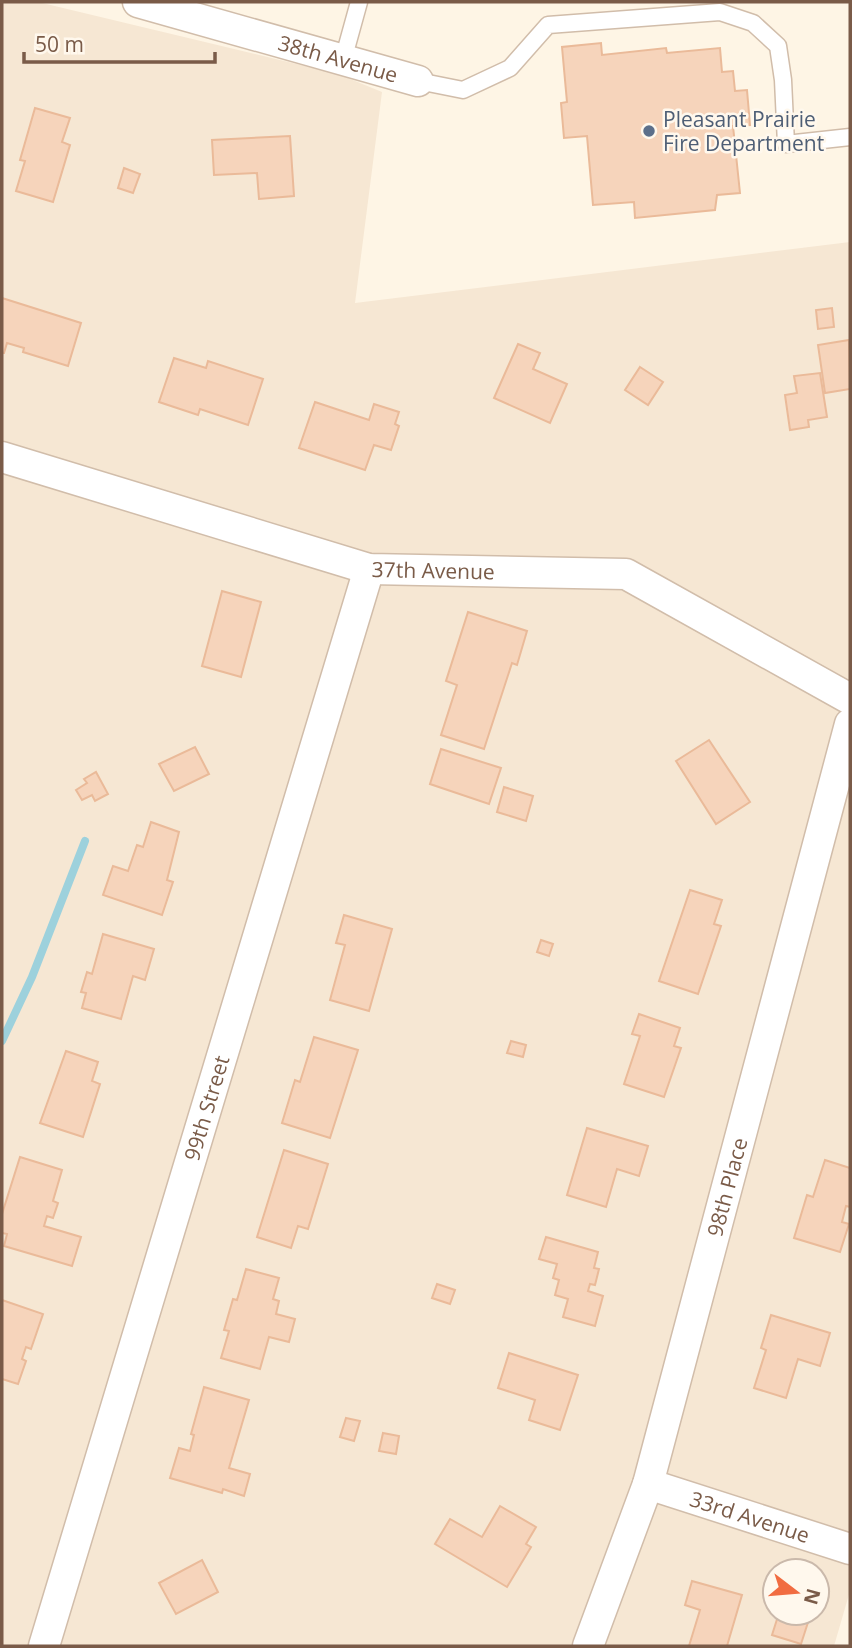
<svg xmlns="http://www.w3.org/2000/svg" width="852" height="1648" viewBox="0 0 852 1648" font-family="'Open Sans',sans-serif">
  <rect width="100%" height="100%" fill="#fef5e5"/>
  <path fill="#f6e7d3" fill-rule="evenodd" d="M2,2H38L338,74L382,92L355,303L850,242V1591L834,1646H2ZM775,1571H817V1613H775Z"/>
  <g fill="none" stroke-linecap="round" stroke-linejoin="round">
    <path stroke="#9dd1dc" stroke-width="8" d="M2,1041L32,977L85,841"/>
  </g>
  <g fill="#f6d4bb" stroke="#eaba99" stroke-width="2">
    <path d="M601,43L602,55L666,48L667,53L720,48L722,72L733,71L735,91L747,90L750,125L733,126L740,193L717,195L715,210L635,218L634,202L593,205L587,136L564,138L561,103L567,102L562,47Z"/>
    <path d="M35,108L70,118L62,142L70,145L53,202L16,191L25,161L20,160Z"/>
    <path d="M290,136L294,196L259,199L257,173L214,175L212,140Z"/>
    <path d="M124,168L140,174L133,193L118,188Z"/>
    <path d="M2,298L81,323L68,366L23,352L24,348L7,343L4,353H2Z"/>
    <path d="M832,308L834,327L818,329L816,310Z"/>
    <path d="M849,340L850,389L825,393L818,345Z"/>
    <path d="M518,344L540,353L533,369L567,384L550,423L494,398Z"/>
    <path d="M174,358L206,368L208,361L263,379L248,425L200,409L198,415L159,402Z"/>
    <path d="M640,367L663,382L648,405L625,390Z"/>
    <path d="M820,373L827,417L808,420L809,427L790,430L785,395L797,393L794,376Z"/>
    <path d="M315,402L369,420L374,404L399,412L395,424L399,426L391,450L374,445L365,470L299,448Z"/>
    <path d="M222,591L261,602L241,677L202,666Z"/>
    <path d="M468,612L527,631L517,665L512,663L484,749L441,735L457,685L446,681Z"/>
    <path d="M709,740L750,802L716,824L676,761Z"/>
    <path d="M195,747L209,774L174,791L159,764Z"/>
    <path d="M441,749L501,768L489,804L430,784Z"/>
    <path d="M96,772L108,794L95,801L92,795L82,800L76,790L87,783L84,779Z"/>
    <path d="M504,787L533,796L526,821L497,812Z"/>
    <path d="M151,822L179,832L167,880L173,882L162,915L103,895L113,866L128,871L137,845L143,847Z"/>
    <path d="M690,890L722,900L714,924L721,926L698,994L659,981Z"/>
    <path d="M344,915L392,929L369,1011L330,1000L345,945L336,943Z"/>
    <path d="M103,934L154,949L145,980L133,976L121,1019L82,1008L86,993L81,992L87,972L92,974Z"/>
    <path d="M541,940L553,944L549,956L537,952Z"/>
    <path d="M639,1014L680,1028L674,1046L681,1048L664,1097L624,1084L640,1036L632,1034Z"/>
    <path d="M314,1037L358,1050L330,1138L282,1123L295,1080L300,1082Z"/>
    <path d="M511,1041L526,1045L523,1057L507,1053Z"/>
    <path d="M66,1051L98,1062L92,1081L100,1084L83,1137L40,1123Z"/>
    <path d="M587,1128L648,1146L639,1176L617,1169L606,1207L567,1195Z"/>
    <path d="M284,1150L328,1164L308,1229L298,1226L291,1248L257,1237Z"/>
    <path d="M20,1157L62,1170L53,1201L58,1203L53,1218L47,1216L44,1226L81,1237L72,1266L4,1246L7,1234L2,1233V1214Z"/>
    <path d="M825,1160L850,1168V1207L846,1206L842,1222L849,1224L840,1252L794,1238L807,1195L813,1197Z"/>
    <path d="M546,1237L598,1252L594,1268L599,1269L595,1285L590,1284L588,1291L603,1296L595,1326L563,1317L568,1299L555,1295L559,1280L553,1278L557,1264L539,1259Z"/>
    <path d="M246,1269L279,1278L273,1299L279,1301L276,1314L295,1319L289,1342L269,1337L260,1369L221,1358L229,1331L224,1330L233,1299L237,1300Z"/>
    <path d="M437,1284L455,1290L450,1304L432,1298Z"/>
    <path d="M2,1300L43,1314L31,1349L26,1347L22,1359L26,1361L18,1384L2,1379Z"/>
    <path d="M771,1315L830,1333L820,1366L798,1359L786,1398L754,1388L766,1350L761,1348Z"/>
    <path d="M509,1353L578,1375L560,1430L529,1420L535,1400L498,1388Z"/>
    <path d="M204,1387L249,1400L229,1468L250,1474L244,1496L223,1489L222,1493L170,1478L179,1448L190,1451L194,1435L191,1434Z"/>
    <path d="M346,1418L360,1421L354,1441L340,1437Z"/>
    <path d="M383,1433L399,1436L396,1454L379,1451Z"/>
    <path d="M500,1506L536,1527L526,1544L531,1547L507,1587L435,1544L450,1519L482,1537Z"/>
    <path d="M202,1560L218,1592L176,1614L159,1583Z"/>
    <path d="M692,1581L742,1595L727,1646H689L700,1610L685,1605Z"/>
    <path d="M779,1613H811L801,1644L772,1635Z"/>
  </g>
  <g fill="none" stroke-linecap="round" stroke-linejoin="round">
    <defs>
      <g id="lane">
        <path d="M343,60L359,2"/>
        <path d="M418,81L463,90L510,68L548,25L720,12L753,23L778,46L783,80L786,144L850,137"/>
      </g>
      <g id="street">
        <path id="s1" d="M138,2L418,81"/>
        <path id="s2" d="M2,457L369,569L626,574L850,699"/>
        <path id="s3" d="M648,1484L850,1549"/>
        <path id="s4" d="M44,1646L369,569"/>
        <path id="s5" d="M588,1646L648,1484L850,724"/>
      </g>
    </defs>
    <use href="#lane" stroke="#d1bdaa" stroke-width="19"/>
    <use href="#street" stroke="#d1bdaa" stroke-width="33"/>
    <use href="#lane" stroke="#fff" stroke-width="16"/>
    <use href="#street" stroke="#fff" stroke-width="30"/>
  </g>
  <circle fill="#5c6f8a" stroke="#fff8ed" stroke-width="2.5" cx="649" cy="131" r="7"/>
  <g text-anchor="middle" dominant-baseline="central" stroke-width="5" stroke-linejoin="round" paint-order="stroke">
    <g font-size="21" fill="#7a5b48" stroke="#fff8ed">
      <text stroke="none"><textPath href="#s1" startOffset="208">38th Avenue</textPath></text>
      <text stroke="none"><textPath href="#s2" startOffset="448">37th Avenue</textPath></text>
      <text stroke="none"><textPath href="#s4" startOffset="562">99th Street</textPath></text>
      <text stroke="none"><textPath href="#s5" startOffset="480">98th Place</textPath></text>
      <text stroke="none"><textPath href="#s3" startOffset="107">33rd Avenue</textPath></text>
    </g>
    <g font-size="21" fill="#4e5e75" stroke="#fff8ed" text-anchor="start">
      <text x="663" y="119">Pleasant Prairie<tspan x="663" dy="24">Fire Department</tspan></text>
    </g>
  </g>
  <rect width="852" height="1648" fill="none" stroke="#7a5b48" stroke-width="7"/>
  <g transform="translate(796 1592) rotate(106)"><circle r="33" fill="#fff8ed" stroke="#cab9ab" stroke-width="2"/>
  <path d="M0-5L12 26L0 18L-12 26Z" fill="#f16c41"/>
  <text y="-10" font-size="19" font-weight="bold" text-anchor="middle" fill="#7a5b48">N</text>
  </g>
  <path d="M24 52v10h191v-10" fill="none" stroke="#7a5b48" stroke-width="3.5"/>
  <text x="35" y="52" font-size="21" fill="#7a5b48" stroke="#fff8ed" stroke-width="5" paint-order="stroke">50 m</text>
</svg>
